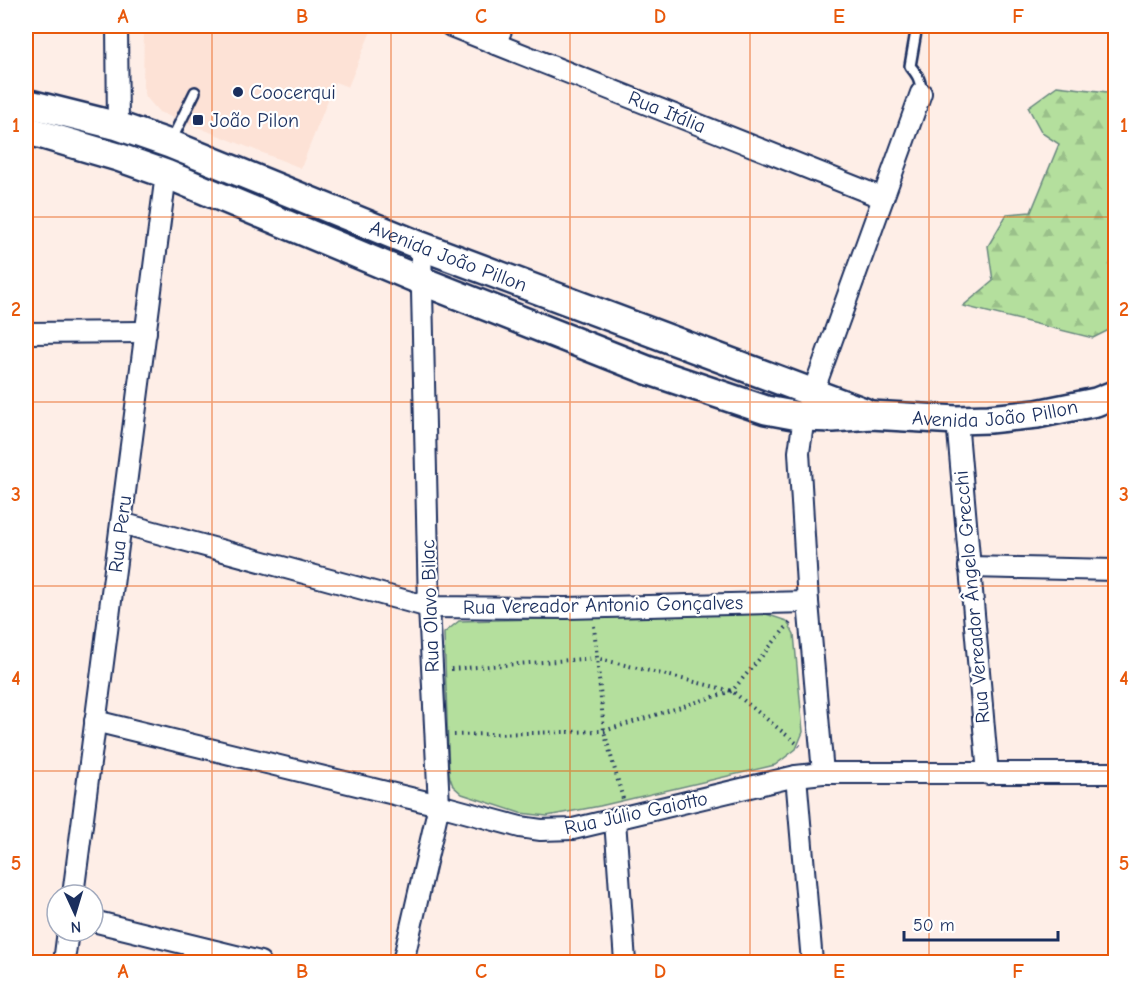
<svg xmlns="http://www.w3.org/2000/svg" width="1141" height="988" viewBox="0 0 1141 988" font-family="'Comic Neue',sans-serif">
  <defs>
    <pattern id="forest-firs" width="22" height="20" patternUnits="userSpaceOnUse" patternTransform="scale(1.5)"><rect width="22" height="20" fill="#b4df9d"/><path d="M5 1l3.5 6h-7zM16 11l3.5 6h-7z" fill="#9ac08a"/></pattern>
  </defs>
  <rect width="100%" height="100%" fill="#feeee7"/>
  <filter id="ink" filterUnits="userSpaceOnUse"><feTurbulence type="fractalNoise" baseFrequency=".0167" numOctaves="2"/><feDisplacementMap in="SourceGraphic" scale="12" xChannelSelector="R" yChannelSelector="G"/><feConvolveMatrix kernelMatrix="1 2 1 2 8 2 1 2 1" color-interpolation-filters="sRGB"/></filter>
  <g filter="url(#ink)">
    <path fill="#fde2d6" d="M144,26H373L348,87L335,82L301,168L159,112L146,97L143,86Z"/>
    <path fill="url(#forest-firs)" stroke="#68877e" stroke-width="1.5" d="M1057,86L1115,93V327L1093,338L963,306L993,281L988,246L1007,214L1031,212L1059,144L1042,133L1028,107Z"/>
    <path fill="#b4df9d" stroke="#68877e" stroke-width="1.5" d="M763,613L787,621L794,634L803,732L796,749L775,765L600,806L547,816L520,813L462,794L453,786L449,775L444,633L459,621Z"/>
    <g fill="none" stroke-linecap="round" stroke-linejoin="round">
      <defs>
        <g id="service">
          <path d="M917,26L910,66C918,75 921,81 921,93"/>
          <path d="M171,141L195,92"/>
        </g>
        <g id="minor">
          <path d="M117,26L118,126"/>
          <path d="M451,26L883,198"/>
          <path d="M495,44L503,26"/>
          <path d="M26,333L146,332"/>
          <path d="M957,420L988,774"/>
          <path d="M121,523L429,607L566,608L808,602"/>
          <path d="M969,567L1116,570"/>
          <path d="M95,721L439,805L520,827L541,830L573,829L796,776L823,773H1116"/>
          <path d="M823,773L808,602L799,452L804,417L921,93"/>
          <path d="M796,776L812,962"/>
          <path d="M615,820L625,962"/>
          <path d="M73,895L166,174"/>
          <path d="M93,921L260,962"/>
          <path d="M64,962L68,931"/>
          <path d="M403,962L439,805L429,607L421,246"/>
        </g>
        <g id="secondary">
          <path id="s1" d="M26,103L118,126L170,144L421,246L864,412"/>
          <path id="s2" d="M26,130L118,157L166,174L422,281L647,370L766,410L804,417L833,418L871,415L957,420L989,419L1037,414L1096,402L1116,394"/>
        </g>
      </defs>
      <use href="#service" stroke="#1b2f5e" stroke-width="14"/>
      <use href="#minor" stroke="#1b2f5e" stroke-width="24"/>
      <use href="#secondary" stroke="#1b2f5e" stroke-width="32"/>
      <g stroke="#1b2f5e" stroke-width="4" stroke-dasharray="1.5 4.5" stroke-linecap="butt">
        <path d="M594,626L604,731L623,799"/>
        <path d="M451,669L596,658L732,691L800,746"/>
        <path d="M454,735L604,731L732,691L790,623"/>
      </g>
      <use href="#service" stroke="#fff" stroke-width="9"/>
      <use href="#minor" stroke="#fff" stroke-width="20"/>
      <use href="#secondary" stroke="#fff" stroke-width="27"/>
    </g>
  </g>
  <path fill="none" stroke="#e8590c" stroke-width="1.5" stroke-opacity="0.55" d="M212,26V962M391,26V962M570,26V962M750,26V962M929,26V962M26,217H1116M26,402H1116M26,586H1116M26,771H1116"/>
  <g fill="#1b2f5e" stroke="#fff" stroke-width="2">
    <circle cx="238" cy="92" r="6"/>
    <rect x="192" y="114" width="12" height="12" rx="3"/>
  </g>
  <g text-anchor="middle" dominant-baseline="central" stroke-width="4.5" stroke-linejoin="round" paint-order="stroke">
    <g font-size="20" fill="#1b2f5e" stroke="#fff" text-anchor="start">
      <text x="250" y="92">Coocerqui</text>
      <text x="210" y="120">João Pilon</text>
    </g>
    <g font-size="20" fill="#1b2f5e" stroke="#fff">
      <text transform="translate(667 112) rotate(22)">Rua Itália</text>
      <text stroke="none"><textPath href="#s1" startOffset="450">Avenida João Pillon</textPath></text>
      <text stroke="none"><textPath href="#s2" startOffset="1022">Avenida João Pillon</textPath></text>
      <text transform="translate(120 534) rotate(-83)">Rua Peru</text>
      <text transform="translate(972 597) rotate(-95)">Rua Vereador Ângelo Grecchi</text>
      <text transform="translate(603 605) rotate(-1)">Rua Vereador Antonio Gonçalves</text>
      <text transform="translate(430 606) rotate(-92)">Rua Olavo Bilac</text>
      <text transform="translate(636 813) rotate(-12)">Rua Júlio Gaiotto</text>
    </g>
  </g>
  <rect width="1141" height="988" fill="none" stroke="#fff" stroke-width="66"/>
  <g transform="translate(75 913) rotate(176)"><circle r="28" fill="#ffffff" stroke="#a4acbf" stroke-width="1.5"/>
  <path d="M0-4.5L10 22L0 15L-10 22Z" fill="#1b2f5e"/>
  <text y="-9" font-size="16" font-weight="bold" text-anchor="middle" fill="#1b2f5e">N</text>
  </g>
  <path d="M904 931v9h154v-9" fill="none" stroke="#1b2f5e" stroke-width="3"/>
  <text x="913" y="931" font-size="18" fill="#1b2f5e" stroke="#ffffff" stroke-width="4.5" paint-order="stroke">50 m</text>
  <rect x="33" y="33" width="1075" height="922" fill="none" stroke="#e8590c" stroke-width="2"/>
  <g font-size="20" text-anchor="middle" font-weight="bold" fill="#e8590c">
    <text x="123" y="23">A</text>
    <text x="302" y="23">B</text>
    <text x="481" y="23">C</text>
    <text x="660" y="23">D</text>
    <text x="839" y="23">E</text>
    <text x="1018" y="23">F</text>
    <text x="16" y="132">1</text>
    <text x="1124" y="132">1</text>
    <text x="16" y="316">2</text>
    <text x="1124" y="316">2</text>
    <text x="16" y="501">3</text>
    <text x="1124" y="501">3</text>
    <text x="16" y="685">4</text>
    <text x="1124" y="685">4</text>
    <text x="16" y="870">5</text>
    <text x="1124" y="870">5</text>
    <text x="123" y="978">A</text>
    <text x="302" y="978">B</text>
    <text x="481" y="978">C</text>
    <text x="660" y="978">D</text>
    <text x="839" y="978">E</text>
    <text x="1018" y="978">F</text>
  </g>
</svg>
